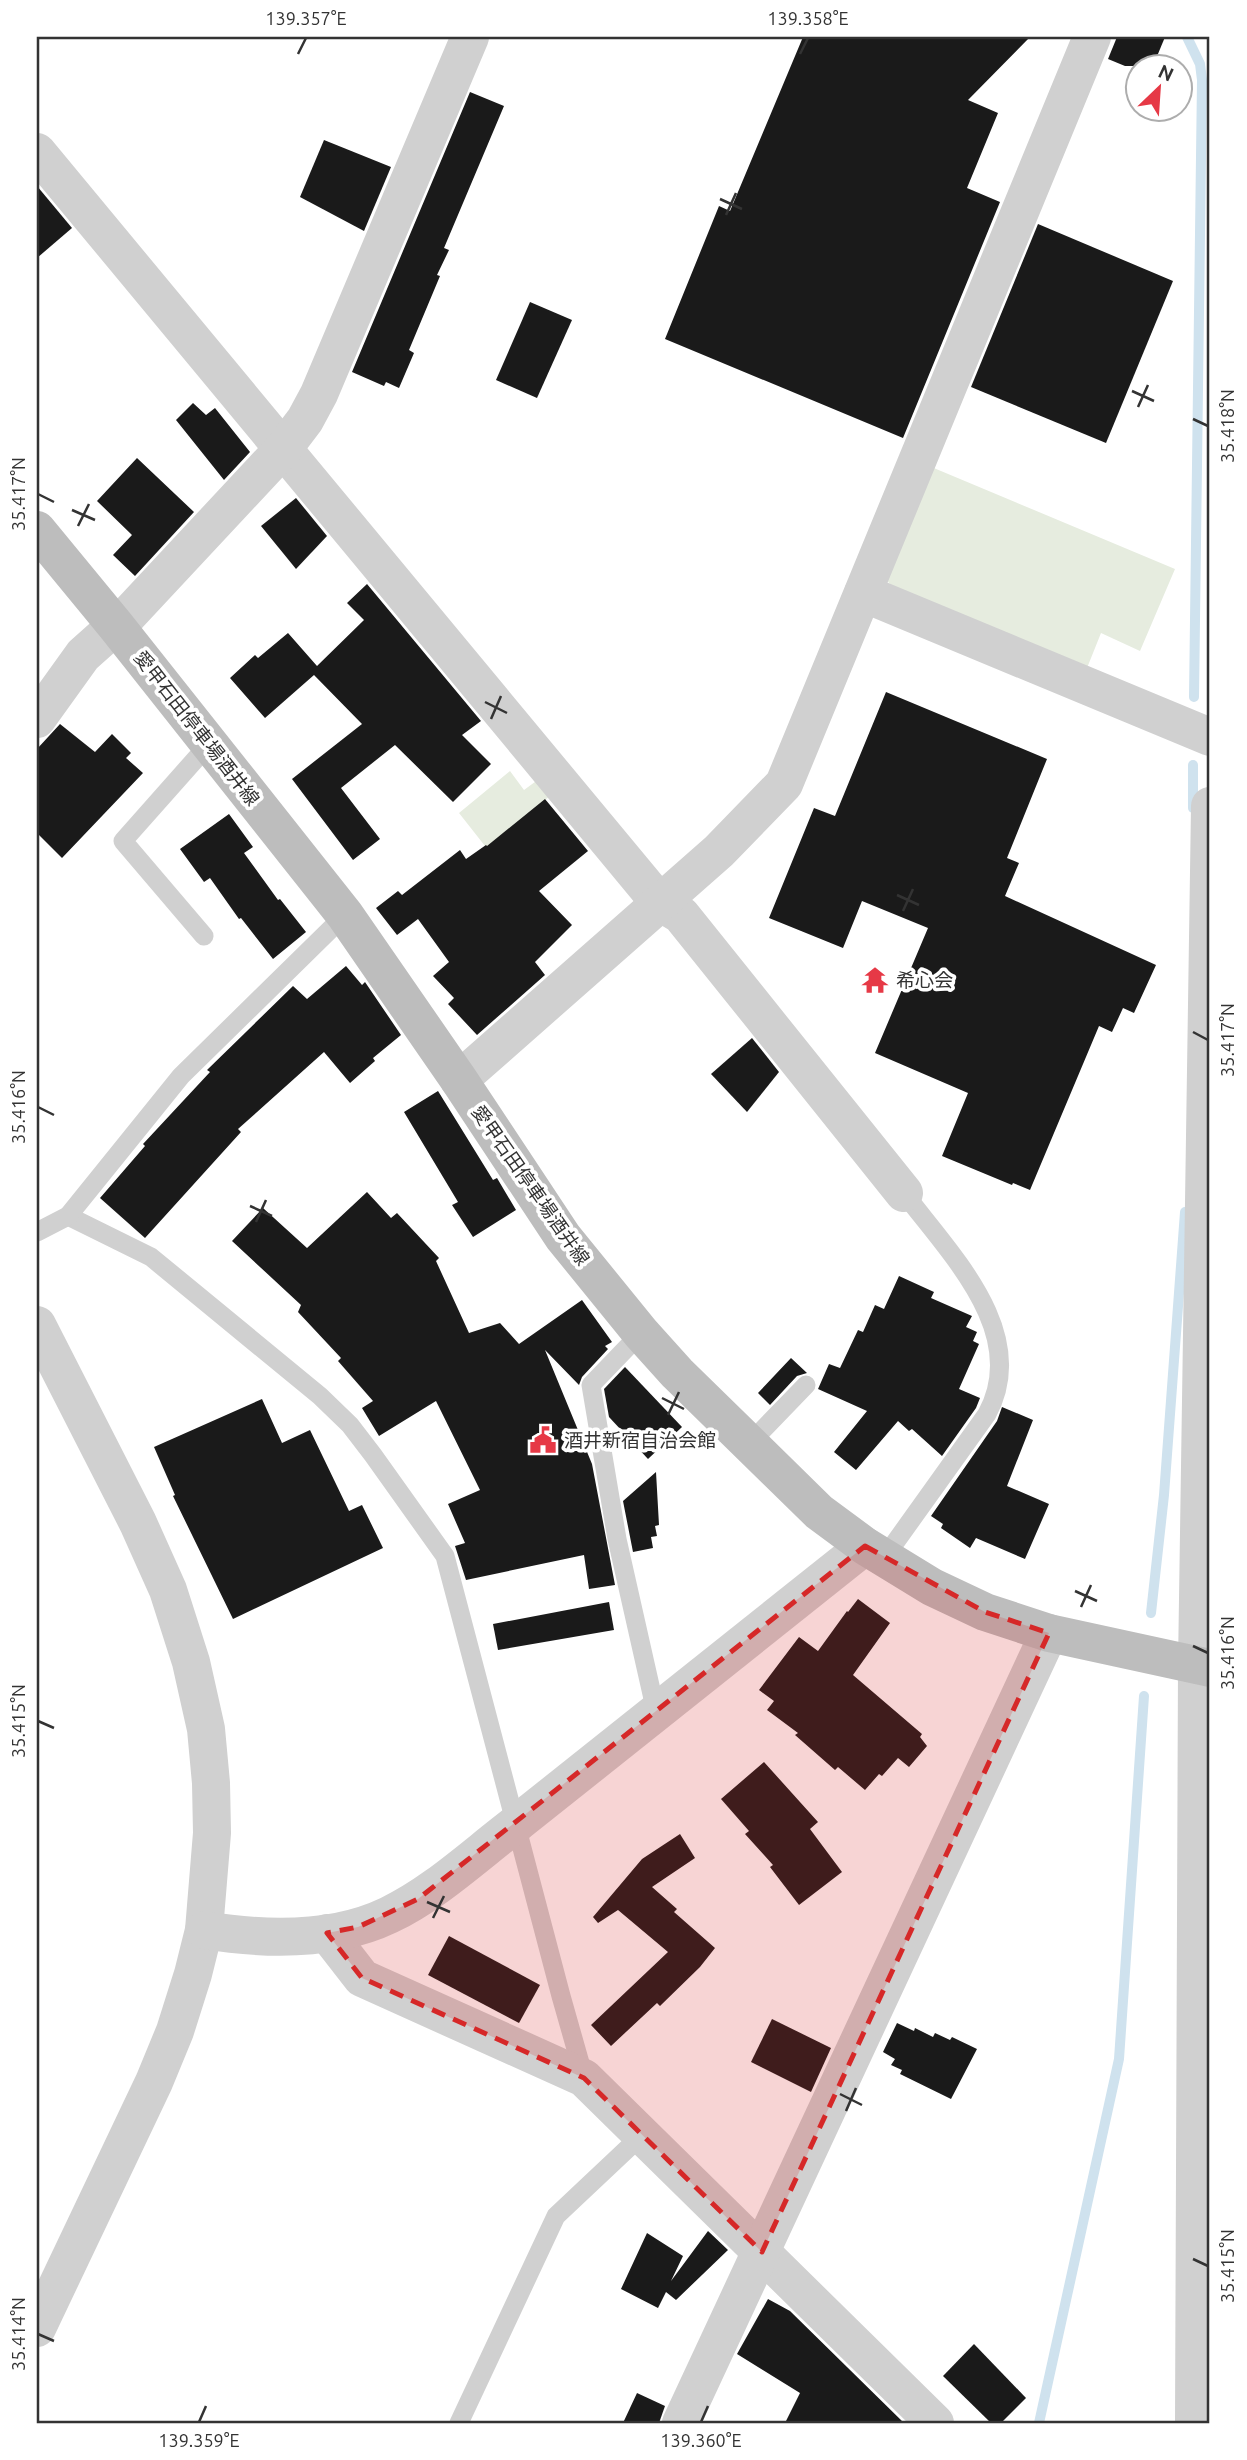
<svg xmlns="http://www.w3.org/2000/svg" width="1247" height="2460" viewBox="0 0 1247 2460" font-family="Ubuntu,'Noto Sans JP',sans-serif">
  <rect width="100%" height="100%" fill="#fff"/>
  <g fill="#e6ecdf">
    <path d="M929,466L1175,569L1140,651L1101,633L1087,668L891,586L883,574Z"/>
    <path d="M510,771L524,790L543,776L555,792L488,846H485L459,813Z"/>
  </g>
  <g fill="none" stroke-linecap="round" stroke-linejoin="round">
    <g stroke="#cfe2ee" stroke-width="10">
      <path d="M1187,37L1200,64L1202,80L1194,697"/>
      <path d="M1193,808V765"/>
      <path d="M1151,1613L1164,1495L1185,1212"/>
      <path d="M1039,2423L1119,2059L1144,1696"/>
    </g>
  </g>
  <g fill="#1a1a1a">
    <path d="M803,37H1030L968,100L998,113L967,188L1000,202L903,438L665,339L719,206L730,211Z"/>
    <path d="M1117,37H1165L1153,66H1125L1108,59Z"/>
    <path d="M470,92L504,106L444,248L449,250L437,275L440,276L409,350L414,353L399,388L386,382L384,386L352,372Z"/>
    <path d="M324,140L391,167L364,231L300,197Z"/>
    <path d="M37,186L72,228L37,258Z"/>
    <path d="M1038,224L1173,281L1106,443L971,387Z"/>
    <path d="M530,302L572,320L537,398L496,380Z"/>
    <path d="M193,403L206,415L215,408L250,452L224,480L176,420Z"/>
    <path d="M137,458L194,512L135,576L113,555L132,535L97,501Z"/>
    <path d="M296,498L327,536L296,569L261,526Z"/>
    <path d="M367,584L481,721L462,735L491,764L453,802L395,745L341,788L380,839L353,860L292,779L362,724L314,675L265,718L230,678L255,655L258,658L288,633L317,666L364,620L347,603Z"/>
    <path d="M886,692L1047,759L1007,858L1019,863L1005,896L1156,965L1134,1013L1123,1008L1112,1032L1099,1026L1030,1190L1013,1183L1012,1185L942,1156L968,1093L875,1053L928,928L862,901L843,948L769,918L814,808L835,816Z"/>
    <path d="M60,724L95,752L112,734L131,753L126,758L143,773L62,858L37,833V749Z"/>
    <path d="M545,799L588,851L539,891L572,925L535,962L545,975L477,1035L448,1004L454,998L433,976L449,962L418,919L397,935L376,908L398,891L402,895L460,850L466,859L486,845L487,846Z"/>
    <path d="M229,814L253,847L244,853L278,900L280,899L306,932L273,959L241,918L239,919L210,878L204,882L180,849Z"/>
    <path d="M346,966L362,985L365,982L401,1035L373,1058L375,1061L350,1083L324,1052L238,1129L241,1132L145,1238L100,1198L145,1146L143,1144L210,1072L207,1070L293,986L307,999Z"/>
    <path d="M752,1038L779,1072L747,1112L711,1074Z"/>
    <path d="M438,1091L493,1180L497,1178L516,1210L473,1237L452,1205L458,1202L404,1112Z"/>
    <path d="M367,1192L391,1218L397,1213L439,1258L436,1261L469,1333L500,1323L519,1344L582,1300L612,1342L605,1346L608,1349L582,1377L579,1385L545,1350L592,1464L615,1585L589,1589L584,1555L466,1580L455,1546L465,1543L448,1504L480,1490L436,1401L379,1436L362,1408L373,1401L338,1361L341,1358L298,1312L301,1305L232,1241L263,1208L307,1248Z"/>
    <path d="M899,1276L934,1292L931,1298L972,1316L966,1327L977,1332L973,1341L979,1344L959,1389L980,1398L976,1408L942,1456L912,1429L909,1431L898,1421L856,1470L834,1452L867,1411L818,1389L829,1364L840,1368L858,1330L863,1332L875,1305L884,1309Z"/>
    <path d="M791,1358L807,1373L797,1376L770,1405L758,1393Z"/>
    <path d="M625,1367L682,1427L648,1459L609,1417L604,1389Z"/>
    <path d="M262,1399L282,1443L310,1430L349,1511L362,1505L383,1548L233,1619L173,1496L175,1495L154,1447Z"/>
    <path d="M1002,1407L1033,1420L1007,1486L1049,1504L1025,1559L976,1538L970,1548L941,1528L943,1524L931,1516L997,1421Z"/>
    <path d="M656,1472L659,1525L655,1526L657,1536L651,1537L653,1548L633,1552L623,1501Z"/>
    <path d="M858,1599L890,1623L853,1675L922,1734L920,1737L927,1746L909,1767L898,1758L882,1776L879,1774L865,1790L838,1767L835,1770L795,1735L798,1733L767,1710L774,1701L759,1690L799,1637L818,1651L847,1611L848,1612Z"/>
    <path d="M609,1602L614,1630L498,1650L493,1624Z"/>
    <path d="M764,1762L818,1822L810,1829L842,1872L799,1905L770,1867L773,1865L745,1834L749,1831L721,1799Z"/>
    <path d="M680,1834L695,1858L652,1887L677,1909L674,1912L715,1948L700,1967L660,2006L657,2003L611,2046L591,2025L668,1952L618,1910L598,1923L593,1917L642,1859Z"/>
    <path d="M449,1936L540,1985L519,2023L428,1975Z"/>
    <path d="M772,2019L831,2048L811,2092L751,2062Z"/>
    <path d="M897,2023L914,2031L915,2028L933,2037L935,2033L950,2040L952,2037L977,2049L951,2099L900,2074L902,2070L891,2065L895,2059L883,2052Z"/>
    <path d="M708,2231L728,2250L676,2300L666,2292L658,2308L621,2289L647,2233L683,2256L671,2281Z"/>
    <path d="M768,2299L790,2311L904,2423H785L800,2393L737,2354Z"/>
    <path d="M974,2344L1026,2398L1001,2423H991L943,2376Z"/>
    <path d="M637,2393L665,2406L659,2423H623Z"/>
  </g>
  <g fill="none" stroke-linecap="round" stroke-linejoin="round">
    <g stroke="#d0d0d0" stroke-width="19">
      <path d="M204,936L123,841L209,744"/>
      <path d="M68,1216L151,1257L320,1396L350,1425L373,1455L445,1556L561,1996L584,2077"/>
      <path d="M37,1232L68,1216L181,1076L345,915"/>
      <path d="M641,1333L591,1385L617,1539L656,1712"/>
      <path d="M749,1444L806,1385"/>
      <path d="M884,1558L987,1414C1031,1333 950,1254 904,1193"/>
      <path d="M459,2423L556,2216L642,2135"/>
    </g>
    <g stroke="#d0d0d0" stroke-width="38">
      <path d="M37,152L659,902L681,915L904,1193"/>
      <path d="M863,593L1210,737"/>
      <path d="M37,719L83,655L129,614L283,449L305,420L319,394L470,37"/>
      <path d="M459,1080L719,851L784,784L1092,37"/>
      <path d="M516,1824L865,1546"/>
      <path d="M327,1933L362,1978L584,2078L935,2423"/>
      <path d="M681,2423L1049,1633"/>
      <path d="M1194,2423L1197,1665L1210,806"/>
    </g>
    <g stroke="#d0d0d0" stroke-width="38">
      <path d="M37,1325L138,1523L168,1590L191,1662L206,1729L211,1783L212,1833L204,1930L193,1974L175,2031L154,2082L37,2328"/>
      <path d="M204,1930C265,1940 333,1942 389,1915C435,1893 475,1855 516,1824"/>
    </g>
    <path stroke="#bdbdbd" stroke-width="38" d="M37,530L116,626L345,915L459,1080L563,1237L641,1333L677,1373L819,1512L865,1546L932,1587L985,1612L1049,1633L1210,1668"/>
  </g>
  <path fill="#d62828" fill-opacity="0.2" stroke="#d62828" stroke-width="5" stroke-dasharray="14 9" stroke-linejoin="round" d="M865,1546L985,1612L1049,1633L762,2252L584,2078L362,1978L327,1933L358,1927L418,1899Z"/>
  <path fill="none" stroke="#333" stroke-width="2.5" d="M298,54L306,38M800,54L808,38M720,199L742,209M726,215L736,193M1132,391L1154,401M1138,407L1148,385M1193,419L1208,426M38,494L54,502M72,510L95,520M78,526L89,504M485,702L507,713M491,719L501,696M897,895L919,905M903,911L913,889M1193,1032L1208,1040M38,1107L54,1115M250,1206L272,1216M256,1222L266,1200M662,1398L684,1409M668,1415L679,1392M1075,1591L1097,1601M1081,1607L1091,1585M1193,1646L1208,1653M38,1721L54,1728M427,1902L450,1912M433,1918L444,1896M840,2094L862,2105M846,2111L856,2088M1193,2259L1208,2266M38,2334L54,2341M199,2422L206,2406M701,2422L708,2406"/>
  <defs>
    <symbol id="temple-bare" viewBox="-9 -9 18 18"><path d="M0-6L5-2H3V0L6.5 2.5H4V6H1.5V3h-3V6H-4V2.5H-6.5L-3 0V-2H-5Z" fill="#e63946" stroke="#fff" stroke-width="2.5" paint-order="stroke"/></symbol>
    <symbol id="civic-bare" viewBox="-9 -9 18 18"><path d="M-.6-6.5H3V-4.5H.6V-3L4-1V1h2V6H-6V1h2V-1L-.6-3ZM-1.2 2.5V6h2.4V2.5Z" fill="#e63946" stroke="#fff" stroke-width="2.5" paint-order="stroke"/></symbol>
  </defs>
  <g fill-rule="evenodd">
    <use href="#temple-bare" x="856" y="961" width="38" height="38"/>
    <use href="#civic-bare" x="524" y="1421" width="38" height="38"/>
  </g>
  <g text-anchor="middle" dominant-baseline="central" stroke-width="7" stroke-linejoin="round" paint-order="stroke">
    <g font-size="19" fill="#333" stroke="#fff">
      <text transform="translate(197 728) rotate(52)">愛甲石田停車場酒井線</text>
      <text transform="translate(531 1185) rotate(55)">愛甲石田停車場酒井線</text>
    </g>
    <g font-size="19" fill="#333" stroke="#fff" text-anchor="start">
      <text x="896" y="980">希心会</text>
      <text x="564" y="1440">酒井新宿自治会館</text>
    </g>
  </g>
  <rect width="1247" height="2460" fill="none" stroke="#ffffff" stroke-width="77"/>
  <g transform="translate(1159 88) rotate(25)"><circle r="33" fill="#ffffff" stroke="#adadad" stroke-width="2"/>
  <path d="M0-5L12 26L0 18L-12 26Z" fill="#e63946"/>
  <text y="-10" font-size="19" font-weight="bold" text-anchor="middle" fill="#333333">N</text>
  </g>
  <rect x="38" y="38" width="1170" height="2384" fill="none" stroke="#333" stroke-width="2.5"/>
  <g font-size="18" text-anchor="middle" fill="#333">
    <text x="306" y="25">139.357°E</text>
    <text x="808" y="25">139.358°E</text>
    <text transform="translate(1228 426) rotate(-90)" y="6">35.418°N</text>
    <text transform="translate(19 494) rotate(-90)" y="6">35.417°N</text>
    <text transform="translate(1228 1040) rotate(-90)" y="6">35.417°N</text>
    <text transform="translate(19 1107) rotate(-90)" y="6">35.416°N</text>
    <text transform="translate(1228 1653) rotate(-90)" y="6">35.416°N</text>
    <text transform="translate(19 1721) rotate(-90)" y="6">35.415°N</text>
    <text transform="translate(1228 2266) rotate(-90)" y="6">35.415°N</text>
    <text transform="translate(19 2334) rotate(-90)" y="6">35.414°N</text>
    <text x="199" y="2447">139.359°E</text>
    <text x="701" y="2447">139.360°E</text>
  </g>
</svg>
